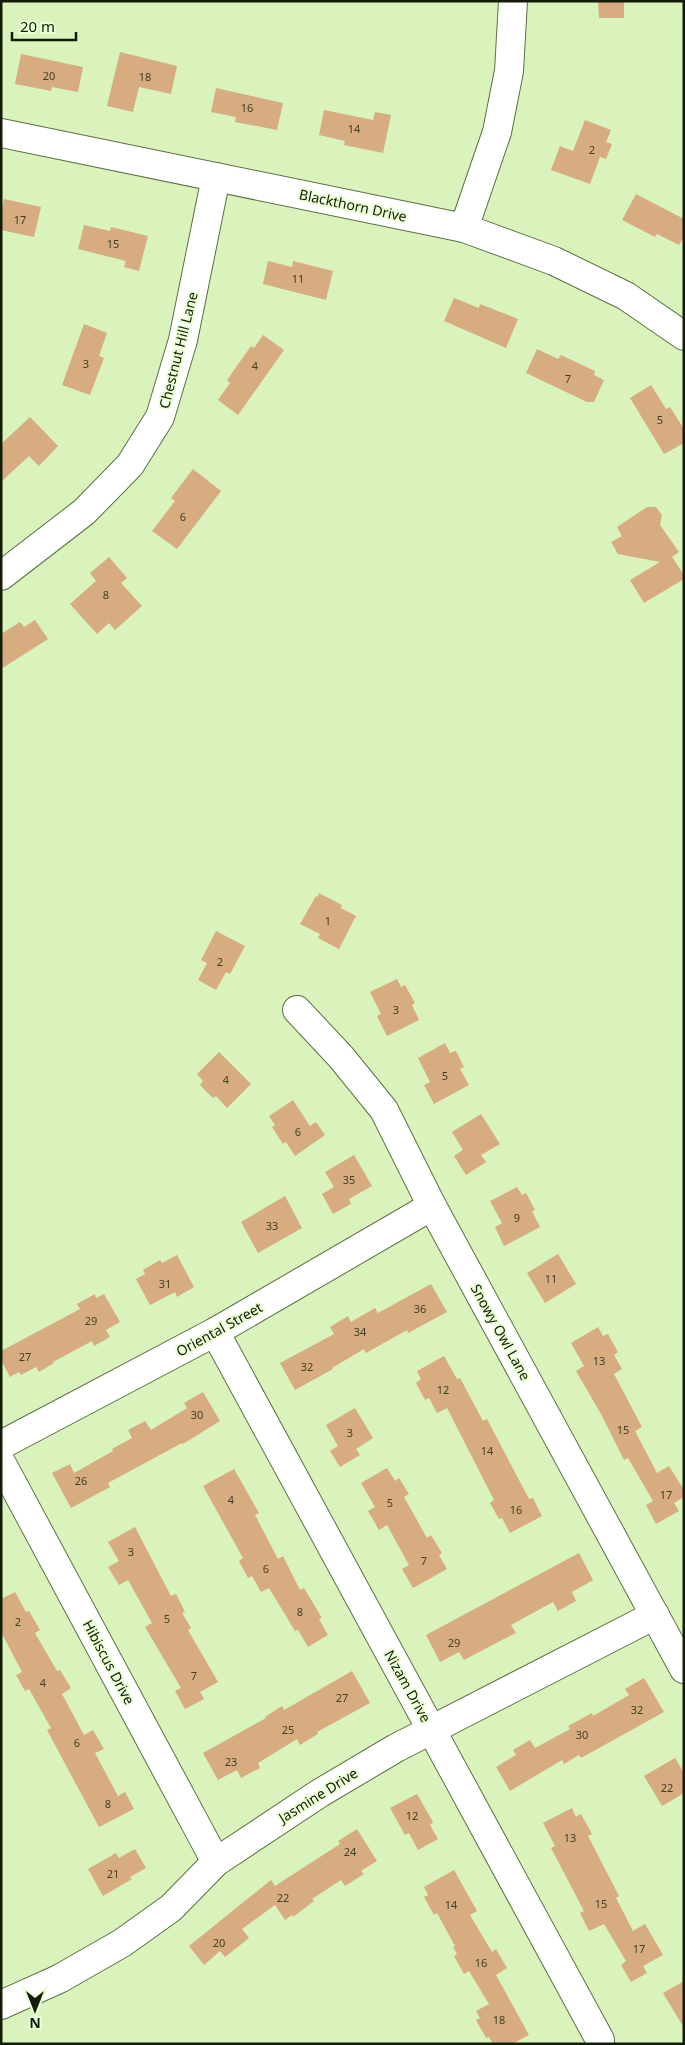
<svg xmlns="http://www.w3.org/2000/svg" width="685" height="2045" viewBox="0 0 685 2045" font-family="'Noto Sans',sans-serif">
  <rect width="100%" height="100%" fill="#daf3bd"/>
  <g fill="#d6ac80">
    <path d="M598,1H624V18H599Z"/>
    <path d="M120,52L177,66L171,94L139,87L133,112L107,106Z"/>
    <path d="M21,54L83,67L78,92L52,87L51,91L15,84Z"/>
    <path d="M216,88L283,103L277,130L235,122L236,117L211,112Z"/>
    <path d="M324,110L373,120L375,112L391,115L383,153L344,145L345,141L319,135Z"/>
    <path d="M585,120L611,130L606,142L612,144L606,159L600,157L590,184L551,170L560,146L573,151Z"/>
    <path d="M636,194L684,219V236L679,245L657,234L655,237L622,220Z"/>
    <path d="M4,199L41,207L34,237L1,230V211Z"/>
    <path d="M84,225L110,231L111,227L148,236L139,271L124,267L126,261L78,249Z"/>
    <path d="M268,261L292,267L293,261L333,271L326,300L263,284Z"/>
    <path d="M454,298L479,308L480,304L518,319L506,348L444,321Z"/>
    <path d="M84,324L107,333L99,356L104,358L90,395L62,385Z"/>
    <path d="M263,335L284,350L238,415L218,400L230,383L227,380L251,346L254,348Z"/>
    <path d="M537,349L558,359L561,355L595,371L594,375L604,380L594,402H587L526,373Z"/>
    <path d="M651,385L666,409L670,407L684,429V443L664,454L630,398Z"/>
    <path d="M30,417L58,446L39,466L29,456L1,482V444Z"/>
    <path d="M193,469L221,491L177,549L152,531L175,501L171,498Z"/>
    <path d="M647,507H656L662,515L660,525L679,552L672,557L684,575V579L644,603L630,580L660,562L618,554L611,542L622,536L617,527Z"/>
    <path d="M109,557L127,578L121,583L142,606L115,630L109,623L97,634L70,604L96,581L90,573Z"/>
    <path d="M35,620L48,639L1,669V634L20,622L24,627Z"/>
    <path d="M319,893L342,905L341,908L356,916L339,949L318,938L320,934L300,924L316,896L318,897Z"/>
    <path d="M216,931L245,946L230,974L226,972L216,990L198,980L207,963L201,960Z"/>
    <path d="M397,979L401,987L405,985L415,1003L412,1005L419,1020L387,1036L377,1016L381,1014L370,992Z"/>
    <path d="M445,1043L450,1053L456,1051L464,1067L460,1069L469,1085L434,1104L424,1085L430,1082L418,1058Z"/>
    <path d="M219,1052L251,1084L227,1108L216,1096L213,1098L200,1085L203,1081L197,1074Z"/>
    <path d="M293,1100L310,1126L316,1122L325,1135L295,1156L286,1142L283,1144L272,1127L275,1125L269,1116Z"/>
    <path d="M481,1114L500,1144L481,1155L486,1162L466,1175L454,1156L463,1150L452,1132Z"/>
    <path d="M354,1155L372,1186L349,1199L351,1204L333,1214L322,1194L334,1187L325,1172Z"/>
    <path d="M517,1187L522,1195L526,1193L535,1210L532,1211L540,1227L504,1246L495,1227L502,1223L490,1201Z"/>
    <path d="M285,1196L302,1228L258,1253L241,1222Z"/>
    <path d="M558,1254L576,1284L545,1303L527,1273Z"/>
    <path d="M177,1255L194,1287L177,1297L175,1292L150,1305L136,1279L145,1274L143,1270L160,1260L162,1263Z"/>
    <path d="M431,1284L447,1312L408,1333L407,1330L366,1353L364,1349L332,1368L333,1369L295,1390L280,1363L334,1334L330,1327L348,1316L351,1322L375,1308L378,1313Z"/>
    <path d="M95,1294L96,1298L104,1294L120,1322L106,1330L110,1337L94,1346L92,1341L53,1362L54,1363L39,1372L36,1367L21,1375L19,1372L10,1377L1,1360V1351L80,1309L77,1304Z"/>
    <path d="M598,1327L603,1336L608,1334L618,1352L614,1355L622,1369L614,1374L642,1427L635,1431L657,1473L669,1466L684,1490V1497L674,1503L679,1511L656,1524L646,1505L653,1501L628,1458L624,1460L601,1414L576,1371L584,1366L571,1343Z"/>
    <path d="M444,1356L457,1379L460,1378L483,1421L487,1419L529,1499L533,1498L542,1516L510,1533L502,1518L499,1519L490,1503L494,1500L447,1408L437,1413L429,1398L425,1400L416,1383L421,1379L417,1371Z"/>
    <path d="M203,1392L220,1421L183,1444L182,1443L108,1483L110,1487L71,1508L52,1473L70,1464L74,1473L113,1451L112,1449L132,1438L128,1430L145,1421L151,1430L187,1408L184,1403Z"/>
    <path d="M355,1408L373,1438L356,1449L360,1455L340,1467L330,1451L338,1446L326,1425Z"/>
    <path d="M387,1468L395,1481L399,1478L409,1494L404,1497L427,1538L431,1535L442,1553L439,1555L447,1569L413,1588L402,1569L409,1565L387,1525L379,1530L368,1511L375,1507L361,1483Z"/>
    <path d="M234,1469L259,1513L255,1515L278,1559L283,1556L300,1590L304,1588L322,1618L319,1619L328,1635L308,1647L298,1630L295,1631L269,1588L261,1592L252,1576L248,1578L239,1561L243,1558L203,1486Z"/>
    <path d="M135,1527L171,1596L176,1594L185,1612L182,1613L191,1628L188,1630L218,1682L200,1692L204,1699L185,1709L175,1691L181,1688L145,1627L152,1623L128,1580L119,1585L108,1567L119,1561L108,1542Z"/>
    <path d="M579,1553L593,1580L572,1592L576,1601L558,1611L553,1602L511,1625L516,1633L500,1641L464,1660L459,1652L440,1662L426,1635Z"/>
    <path d="M15,1592L26,1612L29,1611L40,1630L35,1633L57,1671L60,1670L71,1688L62,1694L84,1735L93,1730L104,1749L95,1753L118,1796L125,1792L134,1809L99,1827L47,1730L51,1728L29,1689L25,1691L16,1675L22,1672L1,1632V1599Z"/>
    <path d="M352,1671L370,1703L317,1732L318,1734L300,1745L297,1739L258,1763L260,1768L241,1778L237,1770L218,1780L203,1753L266,1718L265,1717L282,1706L284,1710Z"/>
    <path d="M644,1678L664,1712L581,1758L579,1755L564,1764L562,1760L510,1791L496,1767L516,1755L513,1750L530,1740L535,1748L570,1729L568,1726L592,1713L593,1716L629,1695L625,1689Z"/>
    <path d="M675,1758L684,1773V1793L662,1806L644,1776Z"/>
    <path d="M417,1794L433,1822L430,1825L438,1839L418,1850L409,1833L405,1835L390,1808Z"/>
    <path d="M572,1808L576,1817L581,1814L592,1834L588,1836L619,1896L616,1898L633,1931L645,1924L663,1955L643,1966L647,1973L631,1982L621,1965L626,1961L604,1924L589,1931L580,1913L584,1911L551,1848L555,1846L543,1823Z"/>
    <path d="M357,1829L377,1861L361,1871L364,1874L345,1886L341,1880L312,1899L314,1901L293,1917L292,1915L285,1920L275,1905L242,1929L249,1938L225,1957L220,1951L204,1965L189,1946L271,1880L275,1886L340,1844L338,1841Z"/>
    <path d="M135,1849L146,1868L130,1877L132,1879L103,1896L88,1869L116,1853L119,1858Z"/>
    <path d="M454,1870L477,1911L470,1915L492,1952L496,1949L507,1968L496,1975L529,2035L512,2044H493L489,2037L486,2038L476,2020L480,2018L476,2011L489,2004L469,1971L464,1974L454,1956L457,1954L453,1947L455,1946L437,1913L434,1915L424,1897L428,1895L424,1887Z"/>
    <path d="M684,1981V2028L663,1993Z"/>
  </g>
  <g fill="none" stroke-linecap="round" stroke-linejoin="round">
    <defs>
      <g id="minor">
        <path d="M1,133L464,228L554,261L626,296L684,336"/>
        <path d="M464,228L497,132L509,71L513,1"/>
        <path d="M1,576L84,512L130,465L160,417L183,340L216,177"/>
        <path d="M297,1010L341,1057L384,1110L432,1206L684,1669"/>
        <path d="M215,1332L600,2040"/>
        <path d="M1,1445L215,1332L432,1206"/>
        <path d="M1,1462L216,1862"/>
        <path d="M1,2005L59,1979L122,1943L171,1908L216,1862L320,1793L396,1748L655,1615"/>
      </g>
    </defs>
    <use href="#minor" stroke="#5c7140" stroke-width="30"/>
    <use href="#minor" stroke="#fff" stroke-width="28"/>
  </g>
  <g text-anchor="middle" dominant-baseline="central" stroke-width="4" stroke-linejoin="round" paint-order="stroke">
    <g font-size="11" fill="#444026">
      <text x="49" y="75">20</text>
      <text x="145" y="76">18</text>
      <text x="247" y="107">16</text>
      <text x="354" y="128">14</text>
      <text x="592" y="149">2</text>
      <text x="20" y="219">17</text>
      <text x="113" y="243">15</text>
      <text x="298" y="278">11</text>
      <text x="86" y="363">3</text>
      <text x="255" y="365">4</text>
      <text x="568" y="378">7</text>
      <text x="660" y="419">5</text>
      <text x="183" y="516">6</text>
      <text x="106" y="594">8</text>
      <text x="328" y="920">1</text>
      <text x="220" y="961">2</text>
      <text x="396" y="1009">3</text>
      <text x="445" y="1075">5</text>
      <text x="226" y="1079">4</text>
      <text x="298" y="1131">6</text>
      <text x="349" y="1179">35</text>
      <text x="517" y="1217">9</text>
      <text x="272" y="1225">33</text>
      <text x="551" y="1278">11</text>
      <text x="165" y="1283">31</text>
      <text x="420" y="1308">36</text>
      <text x="91" y="1320">29</text>
      <text x="360" y="1331">34</text>
      <text x="25" y="1356">27</text>
      <text x="599" y="1360">13</text>
      <text x="307" y="1366">32</text>
      <text x="443" y="1389">12</text>
      <text x="197" y="1414">30</text>
      <text x="623" y="1429">15</text>
      <text x="350" y="1432">3</text>
      <text x="487" y="1450">14</text>
      <text x="81" y="1480">26</text>
      <text x="666" y="1494">17</text>
      <text x="231" y="1499">4</text>
      <text x="390" y="1502">5</text>
      <text x="516" y="1509">16</text>
      <text x="131" y="1551">3</text>
      <text x="424" y="1560">7</text>
      <text x="266" y="1568">6</text>
      <text x="300" y="1611">8</text>
      <text x="167" y="1618">5</text>
      <text x="18" y="1621">2</text>
      <text x="454" y="1642">29</text>
      <text x="194" y="1675">7</text>
      <text x="43" y="1682">4</text>
      <text x="342" y="1697">27</text>
      <text x="637" y="1709">32</text>
      <text x="288" y="1729">25</text>
      <text x="582" y="1734">30</text>
      <text x="77" y="1742">6</text>
      <text x="231" y="1761">23</text>
      <text x="667" y="1787">22</text>
      <text x="108" y="1803">8</text>
      <text x="412" y="1815">12</text>
      <text x="570" y="1837">13</text>
      <text x="350" y="1851">24</text>
      <text x="113" y="1873">21</text>
      <text x="283" y="1897">22</text>
      <text x="601" y="1903">15</text>
      <text x="451" y="1904">14</text>
      <text x="219" y="1942">20</text>
      <text x="639" y="1948">17</text>
      <text x="481" y="1962">16</text>
      <text x="499" y="2019">18</text>
    </g>
    <g font-size="14" fill="#131c08" stroke="#eaffd3">
      <text transform="translate(353 205) rotate(12)">Blackthorn Drive</text>
      <text transform="translate(178 350) rotate(-76)">Chestnut Hill Lane</text>
      <text transform="translate(219 1329) rotate(-29)">Oriental Street</text>
      <text transform="translate(501 1332) rotate(61)">Snowy Owl Lane</text>
      <text transform="translate(109 1662) rotate(62)">Hibiscus Drive</text>
      <text transform="translate(408 1686) rotate(61)">Nizam Drive</text>
      <text transform="translate(318 1795) rotate(-32)">Jasmine Drive</text>
    </g>
  </g>
  <rect width="685" height="2045" fill="none" stroke="#131c08" stroke-width="5"/>
  <g transform="translate(35 2010) rotate(180)" stroke="#eaffd3" stroke-width="4" paint-order="stroke">
  <path d="M0-4L9 19L0 12L-9 19Z" fill="#131c08"/>
  <text y="-8" font-size="14" font-weight="bold" text-anchor="middle" fill="#131c08">N</text>
  </g>
  <path d="M12 32v8h64v-8" fill="none" stroke="#131c08" stroke-width="2.5"/>
  <text x="20" y="32" font-size="15" fill="#131c08" stroke="#eaffd3" stroke-width="4" paint-order="stroke">20 m</text>
</svg>
